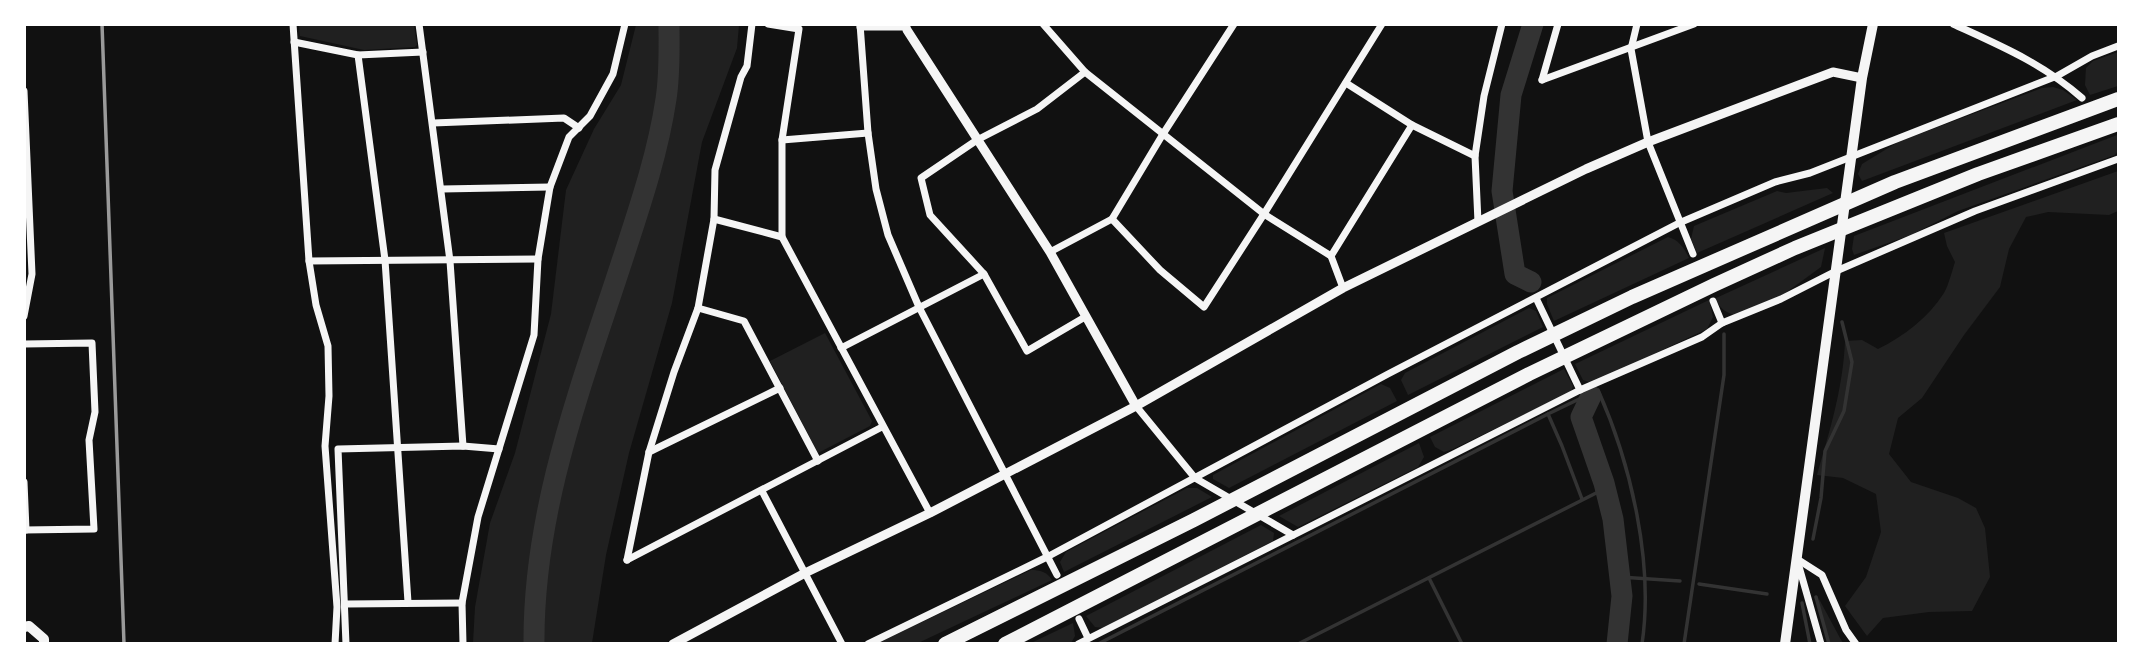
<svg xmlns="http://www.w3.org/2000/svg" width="2143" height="668" viewBox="0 0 2143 668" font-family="Overpass,sans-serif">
  <rect width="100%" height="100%" fill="#111"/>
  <g fill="#202020">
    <path d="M299,25H414L417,45L415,47L364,50L300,36Z"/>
    <path d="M636,25H739L737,48L702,142L672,303L629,453L606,555L592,643H473L475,607L490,523L515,453L551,314L566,190L594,129L621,85Z"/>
    <path d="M2118,52V86L2090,95L2085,85L2086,68L2093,61Z"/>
    <path d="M2053,87L2063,90L2077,100L1862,181L1858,174L1862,164L1898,142L2042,88Z"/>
    <path d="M2117,135L2118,151L2115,155L1958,211L1911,235L1854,255L1852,249L1854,236Z"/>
    <path d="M2118,171V211L2109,215L2048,212L2026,217L2009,249L2000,287L1964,335L1922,398L1898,418L1889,454L1911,482L1958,498L1976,508L1985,528L1990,577L1972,611L1929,612L1883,618L1867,636L1845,606L1866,577L1881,532L1876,494L1843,478L1817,475C1830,430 1843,388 1845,341L1862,340L1878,349C1904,336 1928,318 1944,293C1949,284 1952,271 1955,262L1947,246L1944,233Z"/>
    <path d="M1827,188L1833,193L1697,253L1691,239L1694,226L1777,191L1786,193Z"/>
    <path d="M1668,237C1679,240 1684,248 1689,258L1554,321L1547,304V298Z"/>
    <path d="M1825,248L1821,267L1784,294L1736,316C1726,312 1719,309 1716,298Z"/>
    <path d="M1709,300L1713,317L1707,329L1592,383L1583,380L1575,364Z"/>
    <path d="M1529,308L1536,311L1543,327L1408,395L1401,380L1405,373Z"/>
    <path d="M825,333L872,421L870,426L818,453L770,361Z"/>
    <path d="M1564,369L1573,386L1571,392L1453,449L1444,452L1435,447L1430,437Z"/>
    <path d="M1381,384L1390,388L1397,401L1229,488L1213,479V475Z"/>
    <path d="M1419,443L1424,457L1418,467L1298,527L1279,516Z"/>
    <path d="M1187,488H1197L1212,497L1064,572L1060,562L1066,552Z"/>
    <path d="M1261,525L1274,533L1273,541L1104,628L1095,627L1086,616Z"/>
    <path d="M1031,570C1040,570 1047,572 1052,580L918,643H878Z"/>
    <path d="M1819,599L1840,638L1843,643H1828L1818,603Z"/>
    <path d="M1073,623L1075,636L1071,643H1031Z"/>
  </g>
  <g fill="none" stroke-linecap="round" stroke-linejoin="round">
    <g stroke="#333" stroke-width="3.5">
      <path d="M1582,499L1562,446L1548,414L1598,390C1631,464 1654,563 1642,644"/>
      <path d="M1813,539L1821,498L1825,451L1844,411L1852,362L1842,322"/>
      <path d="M1620,577L1680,581"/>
      <path d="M1429,578L1462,644"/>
      <path d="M1699,584L1767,594"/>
      <path d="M1816,597L1829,644"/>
      <path d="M1802,603L1810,644"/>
      <path d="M1098,644L1548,414"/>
      <path d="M1298,644L1606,488"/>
      <path d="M1684,644L1724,375V334"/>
    </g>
    <g stroke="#333" stroke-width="21">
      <path d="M1531,282L1515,274L1502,191L1511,95L1533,24"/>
      <path d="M1591,396L1581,417L1604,483L1613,519L1622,596L1617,644"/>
      <path d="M534,644C533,508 582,384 623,258C640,206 658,153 666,99C670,74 669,49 669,24"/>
    </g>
    <g stroke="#f5f5f5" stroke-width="7">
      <path d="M293,24L309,261L316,305L328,346L329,396L325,446L337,607L335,644"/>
      <path d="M419,24L450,261L463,446"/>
      <path d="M768,24L799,29L782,140V237L930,513"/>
      <path d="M860,24L868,133L876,189L888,235L919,307L1057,575"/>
      <path d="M1043,24L1085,72L1264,214L1331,256L1343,288"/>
      <path d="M1637,24L1631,49L1648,142L1693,254"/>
      <path d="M1953,24C2001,46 2042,63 2082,98"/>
      <path d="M860,27H907"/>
      <path d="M294,42L358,55L423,52"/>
      <path d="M358,55L385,260L408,602"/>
      <path d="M1085,72L1037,109L977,140L921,178L930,215L984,274L1027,351L1085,317"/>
      <path d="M1542,80L1694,24"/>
      <path d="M1542,80L1558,24"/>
      <path d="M1346,83L1412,125L1475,156"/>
      <path d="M24,91L32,274L24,316"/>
      <path d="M433,123L564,118L579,128"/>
      <path d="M782,140L868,133"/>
      <path d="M442,189L550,187"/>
      <path d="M714,219L782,237"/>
      <path d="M1112,219L1160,270L1204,307L1264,214L1382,24"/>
      <path d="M1478,222L1475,156L1484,96L1502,24"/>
      <path d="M1050,252L1112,219L1163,134L1234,24"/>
      <path d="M1331,256L1412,125"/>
      <path d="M309,261L538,259"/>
      <path d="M1536,298L1580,390"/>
      <path d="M1713,301L1722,323"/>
      <path d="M698,308L744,321L818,461"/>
      <path d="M24,344L92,343L95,412L89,440L94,529L24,530"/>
      <path d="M841,348L984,274"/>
      <path d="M1136,406L1195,478L1293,535"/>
      <path d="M649,452L780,388"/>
      <path d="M24,482L26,530"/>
      <path d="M762,491L842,644"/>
      <path d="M1797,559L1822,575L1846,630L1856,644"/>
      <path d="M627,560L649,452L674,372L698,308L714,219L715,170L741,77L747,66L752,24"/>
      <path d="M627,560L882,427"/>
      <path d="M1798,563L1821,644"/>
      <path d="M346,604L462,603"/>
      <path d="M1079,619L1088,638"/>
      <path d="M346,644L338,449L463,446L499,449"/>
      <path d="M463,644L462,603L478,517L534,335L538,259L550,187L569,137L590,116L613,74L625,24"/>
      <path d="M868,644L1047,557L1388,374L1679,223L1775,182L1810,173L2057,76L2092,56L2118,46"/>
      <path d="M1078,644L1580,390L1702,337L1722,323L1781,299L1834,272L1975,211L2118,159"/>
    </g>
    <g stroke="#f5f5f5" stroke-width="9">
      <path d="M907,30L1050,252L1136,406"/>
      <path d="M673,644L805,573L930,513L1136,406L1343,288L1586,169L1648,142L1833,72L1862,78"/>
    </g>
    <g stroke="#f5f5f5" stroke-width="10">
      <path d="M24,627L29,626L44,639V644"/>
      <path d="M1785,644L1862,78L1873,24"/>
    </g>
    <g stroke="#f5f5f5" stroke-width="14">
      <path d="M945,644L1194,520L1518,352L1632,297L1895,182L2118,99"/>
      <path d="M1005,644L1529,374L1714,285L1795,248L1978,174L2118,124"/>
    </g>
    <path stroke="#9a9a9a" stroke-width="3.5" d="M102,24L124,644"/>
  </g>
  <rect width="2143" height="668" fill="none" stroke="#ffffff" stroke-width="52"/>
</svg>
